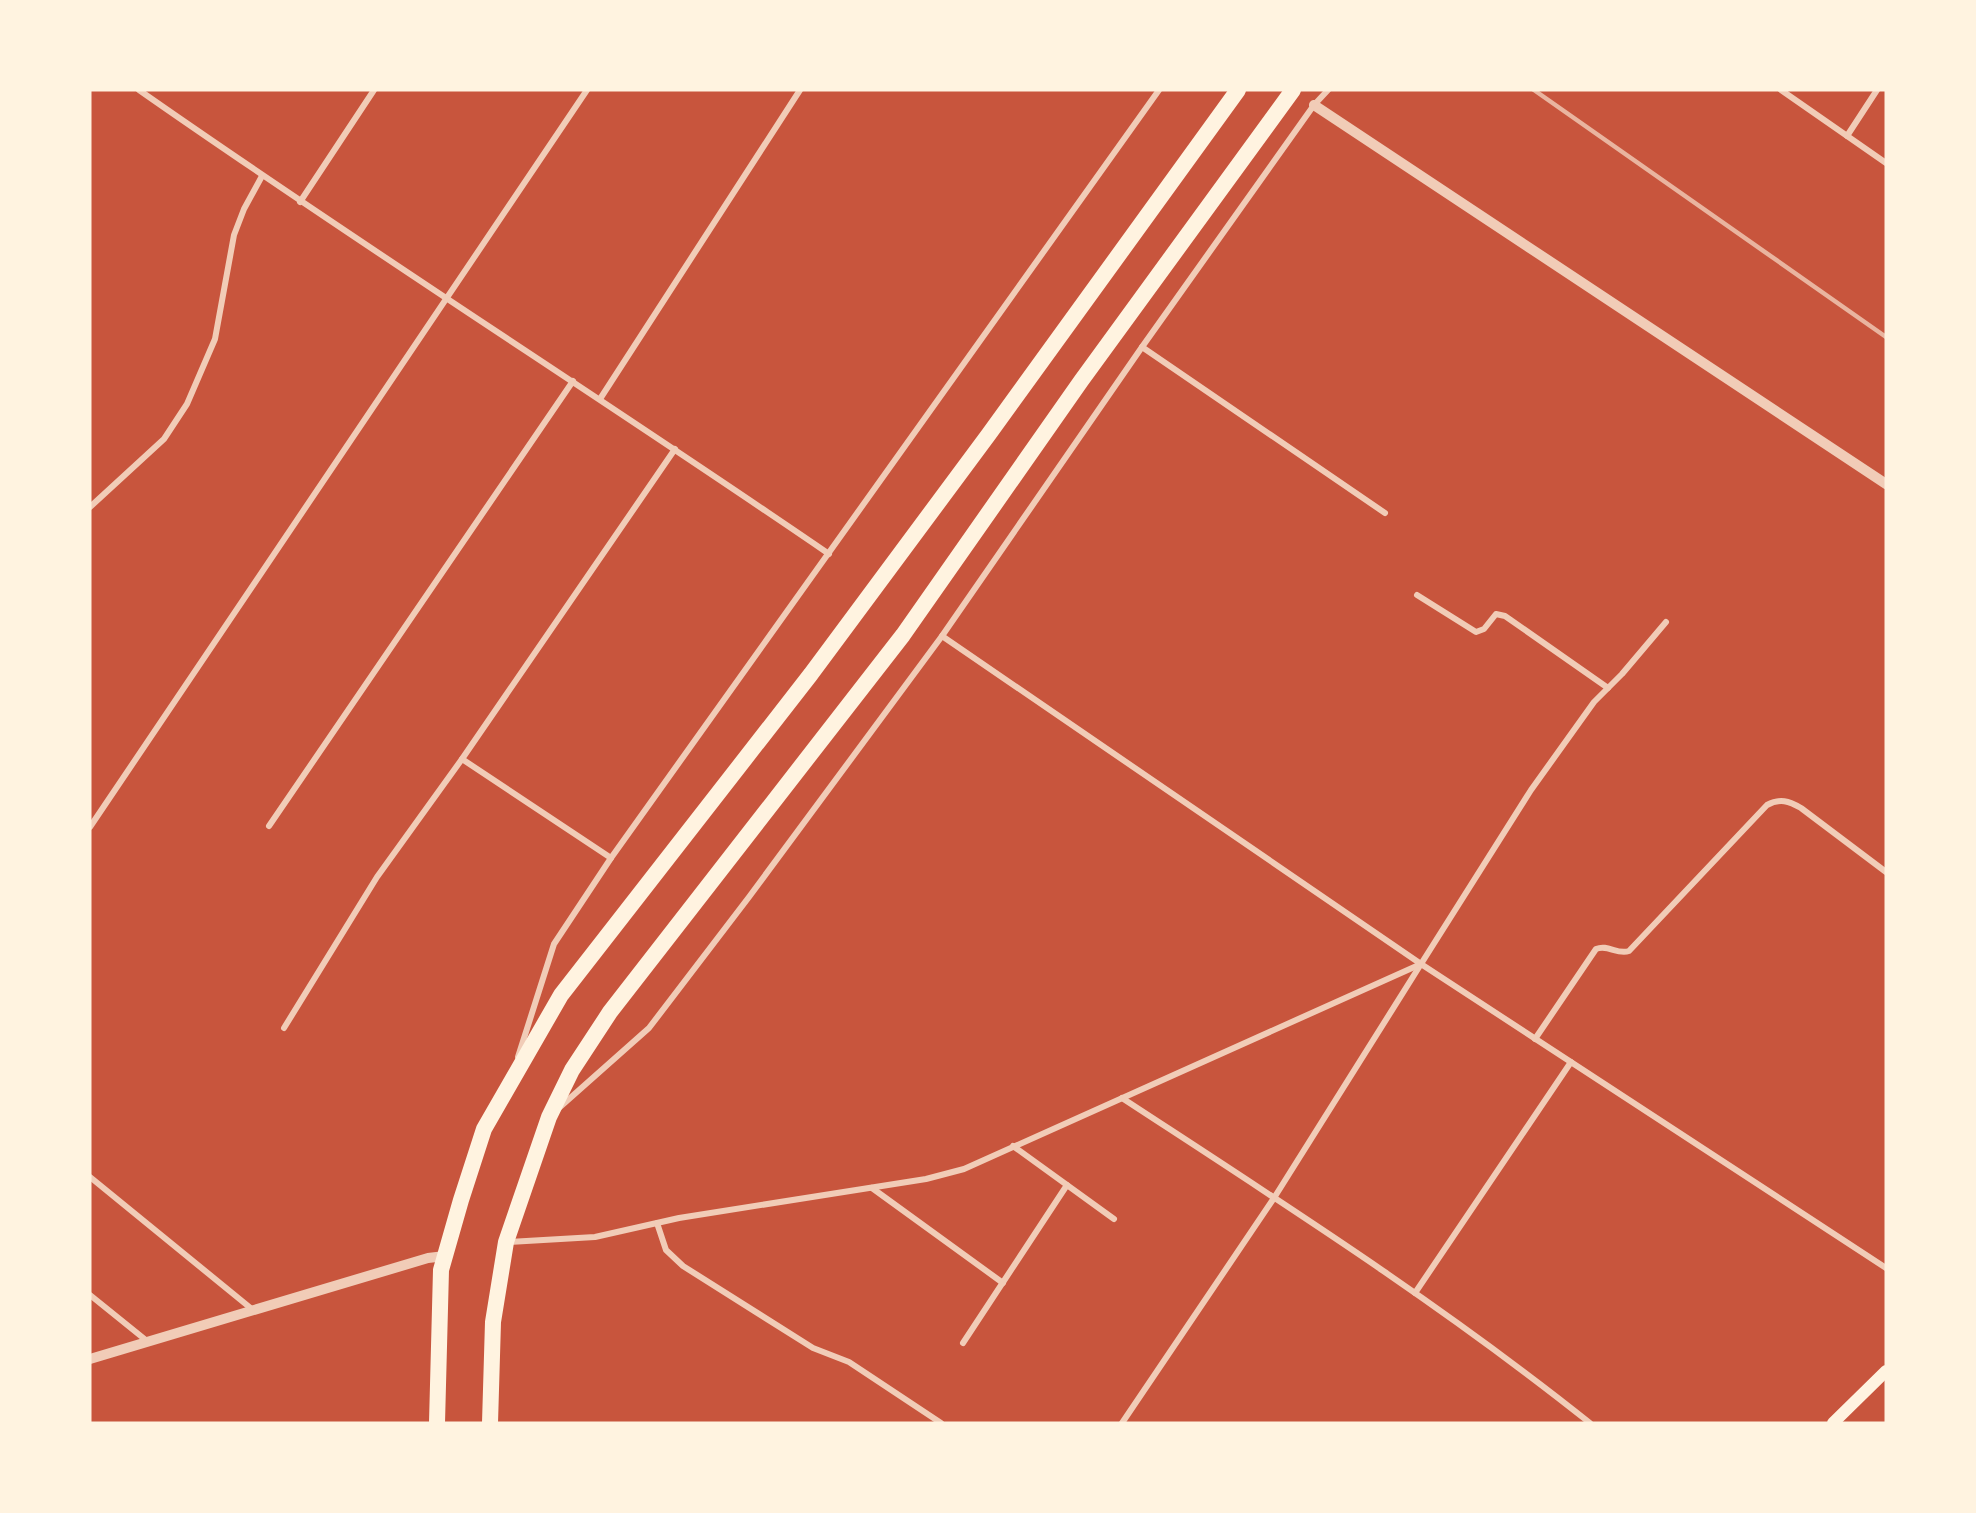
<svg xmlns="http://www.w3.org/2000/svg" width="1976" height="1513" viewBox="0 0 1976 1513" font-family="'PT Sans',sans-serif">
  <rect width="100%" height="100%" fill="#c8553d"/>
  <g fill="none" stroke-linecap="round" stroke-linejoin="round">
    <g stroke="#f1ccb7" stroke-width="6">
      <path d="M139,90C366,249 600,397 829,554"/>
      <path d="M1781,90L1886,163"/>
      <path d="M1847,136L1877,90"/>
      <path d="M300,202L374,90"/>
      <path d="M1142,347L1385,513"/>
      <path d="M600,399L800,90"/>
      <path d="M90,507L164,439L187,404L215,339L234,235L244,209L262,176"/>
      <path d="M1417,595L1476,632L1484,629L1496,614L1505,616L1608,688"/>
      <path d="M942,636L1421,964L1886,1268"/>
      <path d="M462,759L611,858"/>
      <path d="M269,826L573,381"/>
      <path d="M90,827L587,90"/>
      <path d="M284,1028L377,877L462,759L675,449"/>
      <path d="M1535,1039L1596,949C1608,944 1617,955 1629,951L1767,805C1780,798 1789,801 1801,808L1886,872"/>
      <path d="M518,1057L554,944L611,858L1159,90"/>
      <path d="M1122,1098C1281,1202 1441,1304 1590,1423"/>
      <path d="M560,1107L649,1028L749,897L942,636L1142,347L1314,105L1328,90"/>
      <path d="M1013,1146L1114,1219"/>
      <path d="M90,1177L253,1310"/>
      <path d="M872,1188L1003,1283"/>
      <path d="M657,1223L666,1250L683,1266L813,1348L849,1362L941,1423"/>
      <path d="M509,1242L595,1237L679,1218L926,1179L964,1169L1421,964L1531,790L1594,702L1622,674L1666,622"/>
      <path d="M1415,1293L1571,1062"/>
      <path d="M90,1295L147,1341"/>
      <path d="M963,1343L1067,1185"/>
      <path d="M1122,1423L1274,1198L1421,964"/>
    </g>
    <g stroke="#f1ccb7" stroke-width="10">
      <path d="M1314,105L1886,484"/>
      <path d="M90,1359L428,1258L445,1256"/>
    </g>
    <path stroke="#fff3e0" stroke-width="12" d="M1833,1423L1886,1371"/>
    <g stroke="#fff3e0" stroke-width="16">
      <path d="M437,1423L441,1270L461,1200L484,1129L561,995L811,674L989,434L1238,90"/>
      <path d="M490,1423L493,1322L506,1242L549,1117L572,1070L610,1012L903,635L1081,381L1293,90"/>
    </g>
    <path stroke="#e9b49f" stroke-width="4.5" d="M1534,90L1886,337"/>
  </g>
  <rect width="1976" height="1513" fill="none" stroke="#fff3e0" stroke-width="183"/>
</svg>
